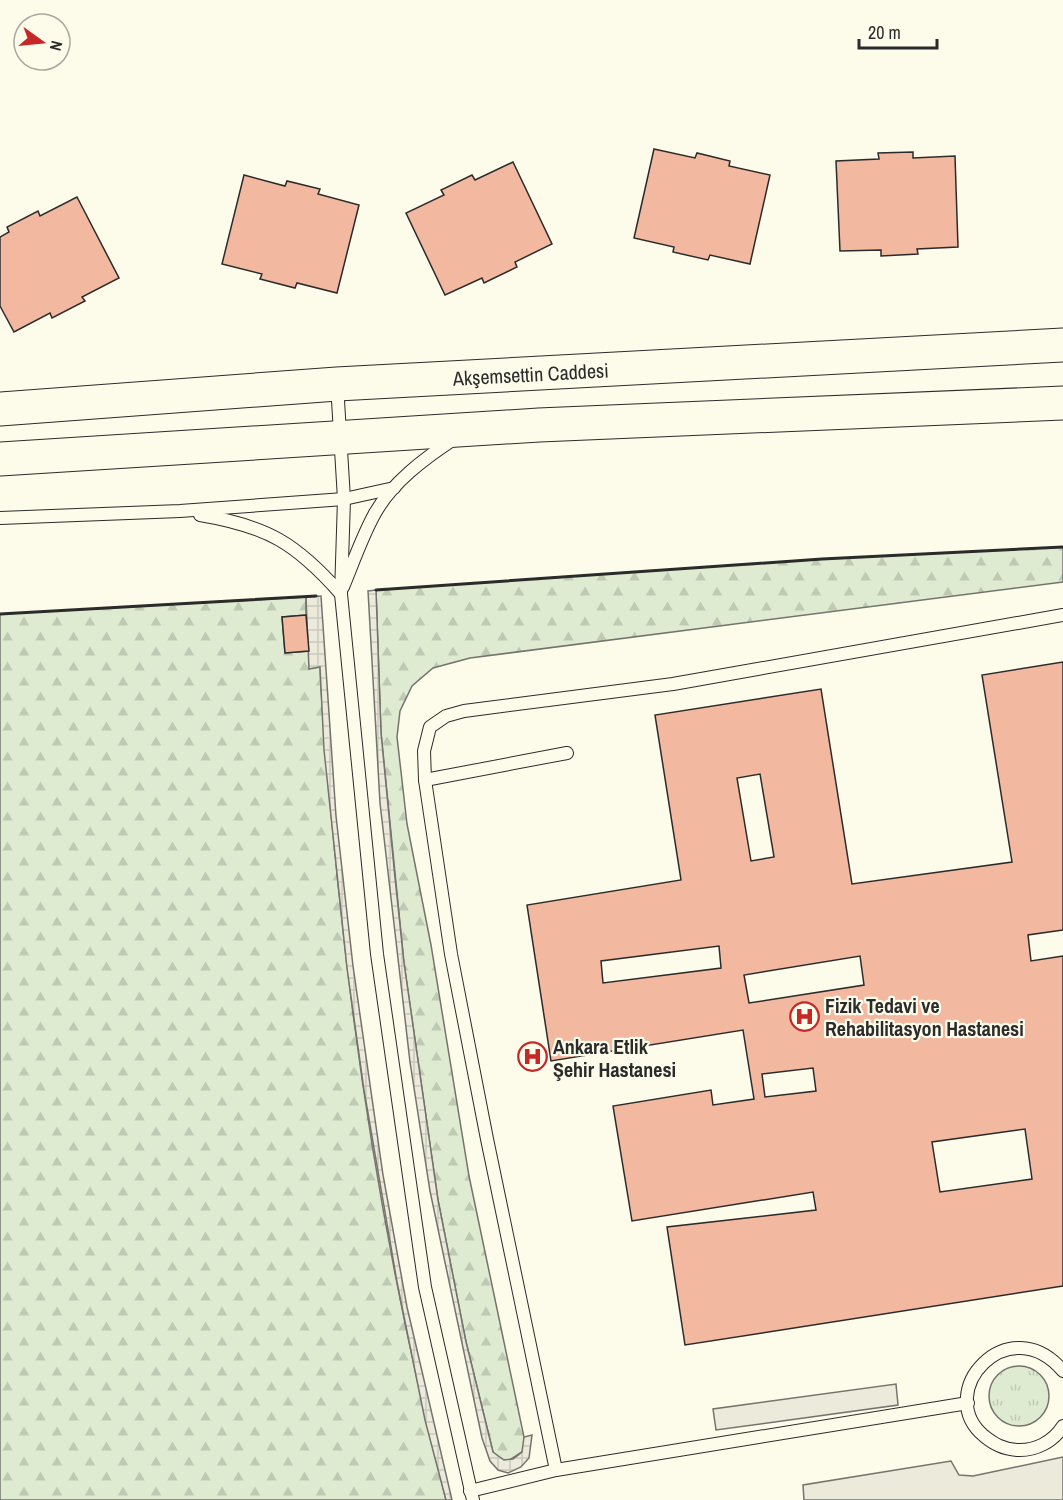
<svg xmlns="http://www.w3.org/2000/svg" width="1063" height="1500" viewBox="0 0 1063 1500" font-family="'Archivo Narrow',sans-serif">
  <defs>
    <pattern id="grass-tufts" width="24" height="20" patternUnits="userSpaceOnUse" patternTransform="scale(1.5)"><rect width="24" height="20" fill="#deebd1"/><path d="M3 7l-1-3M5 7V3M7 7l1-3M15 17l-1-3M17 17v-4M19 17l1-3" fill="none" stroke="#bfcab4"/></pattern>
    <pattern id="forest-firs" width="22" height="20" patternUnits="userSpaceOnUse" patternTransform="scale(1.5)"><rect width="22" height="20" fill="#deebd1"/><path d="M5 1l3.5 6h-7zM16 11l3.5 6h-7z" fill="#bfcab4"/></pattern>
    <pattern id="plaza-grid" width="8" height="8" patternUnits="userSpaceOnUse" patternTransform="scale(1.5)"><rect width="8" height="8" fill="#eceadb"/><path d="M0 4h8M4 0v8" fill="none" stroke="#cbc9bc"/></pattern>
  </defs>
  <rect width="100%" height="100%" fill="#fdfbea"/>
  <circle fill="url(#grass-tufts)" stroke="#74746e" stroke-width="1.5" cx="1019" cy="1396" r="30"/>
  <g fill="url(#forest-firs)" stroke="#74746e" stroke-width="1.5">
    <path d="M1063,547V582L470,658L433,668L412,686L400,711L397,737L407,824L431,945L469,1176L524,1437L525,1446L522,1452L508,1461L497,1458L493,1452L466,1342L438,1200L404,963L381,733L376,590L822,559Z"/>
    <path d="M306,597V615L282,617L285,653L309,651V668L320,667C323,740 331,812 338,884C359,1091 394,1298 446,1500H0V614Z"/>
  </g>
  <g fill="#eceadb" stroke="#74746e" stroke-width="1.5">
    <path d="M896,1384L898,1405L716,1430L713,1409Z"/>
    <path d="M1063,1457V1500H804L803,1485L951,1461L959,1475L973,1476Z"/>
  </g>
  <g fill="url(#plaza-grid)" stroke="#74746e" stroke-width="1.5">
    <path d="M376,590L381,733L395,878L404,963L438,1200L466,1342L493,1452L504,1460L513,1459L522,1452L524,1437L532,1435L529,1458L521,1467L508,1473L498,1470L490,1461L482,1438L430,1191L410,1062L380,803L368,591Z"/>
    <path d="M321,596L336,816L353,966L383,1175L407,1307L452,1500H446L425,1420L397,1282L364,1090L347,968L324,750L320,667L309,669L306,597Z"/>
  </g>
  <g fill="#f2b8a0" stroke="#2b2b2b" stroke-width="1.5" fill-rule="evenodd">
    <path d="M654,149L695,158L697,153L730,161L729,166L770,175L750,264L710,255L708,260L673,252L674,247L634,238Z"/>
    <path d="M913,152V158L955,156L958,247L917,249L918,254L881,256V250L840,251L836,161L879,159L878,153Z"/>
    <path d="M513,162L552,244L515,262L517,267L484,283L482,278L445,295L406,213L444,195L441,190L472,175L475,180Z"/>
    <path d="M244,175L285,186L287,181L320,189L318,194L359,205L337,293L297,283L295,288L260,279L262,274L222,264Z"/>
    <path d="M77,197L119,278L82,297L85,301L52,318L50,313L14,332L0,306V237L9,232L7,227L38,211L40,216Z"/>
    <path d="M306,615L309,651L285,653L282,617Z"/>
    <path d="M1063,662V930L1028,935L1031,961L1063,956V1286L685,1345L667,1227L816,1210L813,1192L632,1221L613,1106L711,1090L713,1105L754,1099L743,1030L551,1061L527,905L681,880L655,715L821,689L852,884L1012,862L982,675ZM760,774L774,857L751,861L737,778ZM719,946L721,968L603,983L601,961ZM860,956L864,985L749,1003L744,975ZM813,1068L816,1091L765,1097L762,1074ZM1025,1129L1032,1179L940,1192L932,1142Z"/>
  </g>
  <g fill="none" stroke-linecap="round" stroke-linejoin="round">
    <defs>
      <g id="service">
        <path d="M337,384L344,499L341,594L377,954L425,1287L473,1500"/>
        <path d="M200,515C267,526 296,543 341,594"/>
        <path d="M0,518L180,511L344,499L394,488"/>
        <path d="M343,587C353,563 362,537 374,515C391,483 425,458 454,439"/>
        <path d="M425,780L567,753"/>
        <path d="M1063,1371C1009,1307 932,1392 984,1436C994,1444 1003,1449 1017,1450C1035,1451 1053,1442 1063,1426"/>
        <path d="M556,1470L487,1139L451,954L425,780L424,751L430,727L446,716L464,711L673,684L1063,615"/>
        <path d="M470,1491L556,1470L968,1403"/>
      </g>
      <g id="secondary">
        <path id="s1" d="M0,409L337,384L1063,345"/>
        <path d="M0,459L539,425L1063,403"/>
      </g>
    </defs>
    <use href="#service" stroke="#2b2b2b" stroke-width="14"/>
    <use href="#secondary" stroke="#2b2b2b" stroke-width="35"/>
    <use href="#service" stroke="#fdfbea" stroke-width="12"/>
    <use href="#secondary" stroke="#fdfbea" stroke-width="33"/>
    <g stroke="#2b2b2b" stroke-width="3">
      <path d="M376,590L822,559L1063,547"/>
      <path d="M0,614L316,596"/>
    </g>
  </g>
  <defs>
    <symbol id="hospital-ring" viewBox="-11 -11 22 22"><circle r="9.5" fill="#fdfbea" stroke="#c62828" stroke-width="1.5"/><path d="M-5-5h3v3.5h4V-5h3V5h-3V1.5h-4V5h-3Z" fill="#c62828"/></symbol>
  </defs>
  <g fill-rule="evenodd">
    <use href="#hospital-ring" x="788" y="1000" width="33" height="33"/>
    <use href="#hospital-ring" x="516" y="1040" width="33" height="33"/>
  </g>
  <g text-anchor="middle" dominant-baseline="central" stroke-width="4.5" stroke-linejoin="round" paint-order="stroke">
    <g font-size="20" fill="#2b2b2b" stroke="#fdfbea">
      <text stroke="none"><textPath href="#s1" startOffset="532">Akşemsettin Caddesi</textPath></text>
    </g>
    <g font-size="20" font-weight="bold" fill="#2b2b2b" stroke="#fdfbea" text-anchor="start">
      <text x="825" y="1005">Fizik Tedavi ve<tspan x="825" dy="23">Rehabilitasyon Hastanesi</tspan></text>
      <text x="553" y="1046">Ankara Etlik<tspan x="553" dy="23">Şehir Hastanesi</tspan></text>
    </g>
  </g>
  <g transform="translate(42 42) rotate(105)"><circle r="28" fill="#fdfbea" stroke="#a9a89e" stroke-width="1.5"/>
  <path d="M0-4.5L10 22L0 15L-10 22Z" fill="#c62828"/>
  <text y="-9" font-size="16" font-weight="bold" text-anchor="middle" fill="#2b2b2b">N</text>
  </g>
  <path d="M859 39v9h78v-9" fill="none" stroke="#2b2b2b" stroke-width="3"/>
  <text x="868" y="39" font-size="18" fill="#2b2b2b" stroke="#fdfbea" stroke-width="4.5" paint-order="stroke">20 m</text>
</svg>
